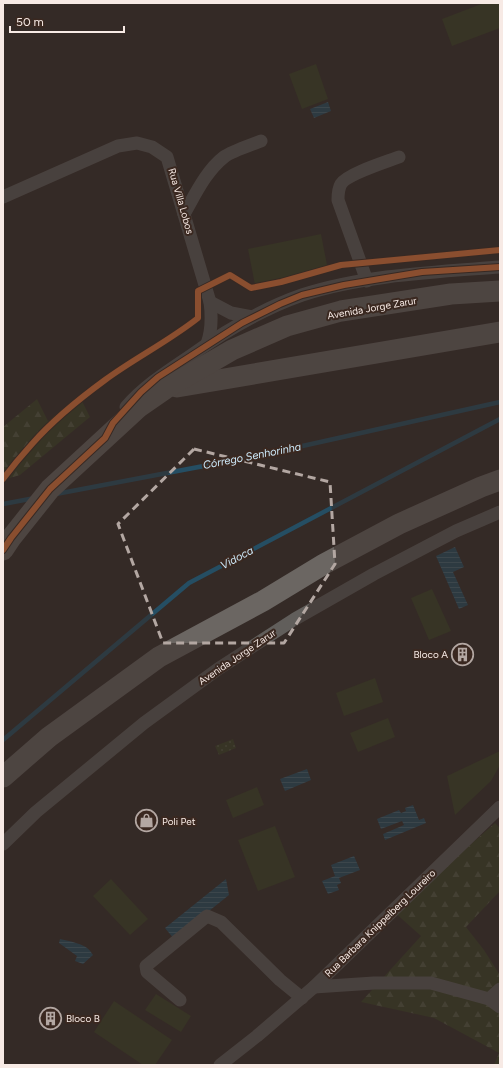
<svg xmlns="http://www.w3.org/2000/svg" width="503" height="1068" viewBox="0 0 503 1068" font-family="Figtree,sans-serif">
  <defs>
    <pattern id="forest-firs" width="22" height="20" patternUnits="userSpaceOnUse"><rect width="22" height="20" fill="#3a4024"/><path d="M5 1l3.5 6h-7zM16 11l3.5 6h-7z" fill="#575c44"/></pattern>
    <pattern id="park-dots" width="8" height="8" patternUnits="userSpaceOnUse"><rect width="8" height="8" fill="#3a4024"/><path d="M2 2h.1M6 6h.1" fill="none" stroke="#575c44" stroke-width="1.8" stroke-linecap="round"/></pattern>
    <pattern id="water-rules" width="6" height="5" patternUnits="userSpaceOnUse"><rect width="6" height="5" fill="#254e63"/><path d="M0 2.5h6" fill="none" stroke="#456879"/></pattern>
  </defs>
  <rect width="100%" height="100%" fill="#342a26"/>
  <g fill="#3a4024">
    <path d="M484,3H500V28L452,46L442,19Z"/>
    <path d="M316,64L328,99L302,109L289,74Z"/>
    <path d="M321,234L328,270L255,285L248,249Z"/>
    <path d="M432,589L451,631L429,640L411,598Z"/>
    <path d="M375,678L383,702L344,716L336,693Z"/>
    <path d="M388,718L395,737L358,752L350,733Z"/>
    <path d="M500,751V765L491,781L455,815L447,776Z"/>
    <path d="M257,787L264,805L233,818L226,800Z"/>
    <path d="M275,826L295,877L258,891L238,840Z"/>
    <path d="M111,879L148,919L130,935L93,896Z"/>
    <path d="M156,994L191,1016L181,1032L145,1010Z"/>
    <path d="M114,1001L172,1040L155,1065H143L94,1032Z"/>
  </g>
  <g fill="url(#forest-firs)">
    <path d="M79,395L90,417L20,475L3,480V427L37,399L48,421Z"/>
    <path d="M495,823L500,828V891L466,927L484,950L500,975V1065H494L499,1053L434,1018L361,1002L421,936L394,912Z"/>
  </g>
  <path fill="url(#park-dots)" d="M233,739L236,748L219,755L215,746Z"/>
  <g fill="url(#water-rules)">
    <path d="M328,102L331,111L314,118L310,109Z"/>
    <path d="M455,547L464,567L453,572L468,605L459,609L436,556Z"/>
    <path d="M307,769L311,780L285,791L280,779Z"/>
    <path d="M413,805L419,820L424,818L426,823L385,840L383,834L404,825L402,821L381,829L377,819L399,810L401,813L406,811L405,808Z"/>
    <path d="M354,856L360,870L339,878L341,883L337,885L339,890L328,894L322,881L335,876L331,865Z"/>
    <path d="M226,879L229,895L174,939L165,928Z"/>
    <path d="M60,939C71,942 87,943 93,955L83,964L75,961L77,956L59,943Z"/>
  </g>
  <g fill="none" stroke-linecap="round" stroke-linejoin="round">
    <g stroke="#254e63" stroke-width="4.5">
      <path d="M56,494L262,455L500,402"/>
      <path d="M3,504L35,498"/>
      <path d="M3,740L189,583L500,419"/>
    </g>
    <g stroke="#615e5b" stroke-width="13">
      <path d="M3,197L118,146L137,143L152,147L167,157L210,302C212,317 212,330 207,344"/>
      <path d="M184,214C195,195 206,171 224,157C232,151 251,145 261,141"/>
      <path d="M367,281L338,200C338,194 338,189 341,184C347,174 386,162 399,157"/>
      <path d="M210,302L231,313L252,317"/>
      <path d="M126,407C144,386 168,371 190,356C225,331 262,309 302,295C363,275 436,272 500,267"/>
      <path d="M3,844L36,812L144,723L218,669L295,619L374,574L456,531L500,512"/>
      <path d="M314,987L374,983H431L489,999L500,1007"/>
      <path d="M489,999L500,989"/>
      <path d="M180,1000L147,972L146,966L207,916L221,922L280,980L302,998"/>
      <path d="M220,1065L257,1036L314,987L500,807"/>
    </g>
    <g stroke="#6b6662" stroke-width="21">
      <path d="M177,387L500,332"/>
      <path d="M3,550L11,538L50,489L139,407L165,389L232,350L287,326L341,311L451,294L500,291"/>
      <path d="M3,777L49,737L159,657L263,601L324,564L399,524L481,487L500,480"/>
    </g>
    <defs>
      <g id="cycleway">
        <path d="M3,479C12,467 22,455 32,444C53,420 79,399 105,380C135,358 169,341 198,318V291L230,275L251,288L281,282L341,265L500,250"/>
        <path d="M3,550L11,538L50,489L105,438L113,423L141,392L158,377L242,323L280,304L302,295L344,285L422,272L500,267"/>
      </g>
    </defs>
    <use href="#cycleway" stroke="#3a2820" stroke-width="8"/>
    <use href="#cycleway" stroke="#f17a3a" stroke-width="6"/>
  </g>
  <path d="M0 0H503V1068H0ZM194,449L330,482L335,564L284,643H163L118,524Z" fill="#342a26" fill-opacity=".55" fill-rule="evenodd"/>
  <path fill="none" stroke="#b3a7a2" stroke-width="3" stroke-dasharray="8 5" stroke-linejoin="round" d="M194,449L330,482L335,564L284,643H163L118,524Z"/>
  <defs>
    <symbol id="building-ring" viewBox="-11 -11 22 22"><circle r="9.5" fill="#3a2820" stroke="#b3a7a2" stroke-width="1.5"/><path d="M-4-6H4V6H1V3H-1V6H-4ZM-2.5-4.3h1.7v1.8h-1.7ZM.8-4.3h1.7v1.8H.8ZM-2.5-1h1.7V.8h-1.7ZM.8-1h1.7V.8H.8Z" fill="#b3a7a2"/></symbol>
    <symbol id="shop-ring" viewBox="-11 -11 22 22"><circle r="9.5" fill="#3a2820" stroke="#b3a7a2" stroke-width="1.5"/><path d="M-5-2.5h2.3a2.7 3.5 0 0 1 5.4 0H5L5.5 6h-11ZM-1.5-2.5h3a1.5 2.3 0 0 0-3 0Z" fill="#b3a7a2"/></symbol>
  </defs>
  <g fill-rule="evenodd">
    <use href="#building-ring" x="450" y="642" width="25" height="25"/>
    <use href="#shop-ring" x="134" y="808" width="25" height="25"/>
    <use href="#building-ring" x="38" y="1006" width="25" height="25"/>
  </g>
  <g text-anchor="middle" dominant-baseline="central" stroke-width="4" stroke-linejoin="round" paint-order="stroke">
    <g font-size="10" fill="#f7eae5" stroke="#3a2820">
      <text transform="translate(181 201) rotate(74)">Rua Villa Lobos</text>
      <text transform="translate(372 308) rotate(-10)">Avenida Jorge Zarur</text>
      <text transform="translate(237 657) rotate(-34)">Avenida Jorge Zarur</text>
      <text transform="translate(380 923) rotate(-44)">Rua Barbara Knippelberg Loureiro</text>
    </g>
    <g font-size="10" fill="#f7eae5" stroke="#3a2820" text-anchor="start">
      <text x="448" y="654" text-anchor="end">Bloco A</text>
      <text x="162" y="821">Poli Pet</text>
      <text x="66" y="1018">Bloco B</text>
    </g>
    <g font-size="11" font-style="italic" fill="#cce8f8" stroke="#3a2820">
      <text transform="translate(252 456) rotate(-11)">Córrego Senhorinha</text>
      <text transform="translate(237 558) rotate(-28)">Vidoca</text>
    </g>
  </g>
  <rect width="503" height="1068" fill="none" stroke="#f7eae5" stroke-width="8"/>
  <path d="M10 26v6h114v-6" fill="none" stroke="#f7eae5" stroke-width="2"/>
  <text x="16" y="26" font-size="12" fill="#f7eae5" stroke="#3a2820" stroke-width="3" paint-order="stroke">50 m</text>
</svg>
